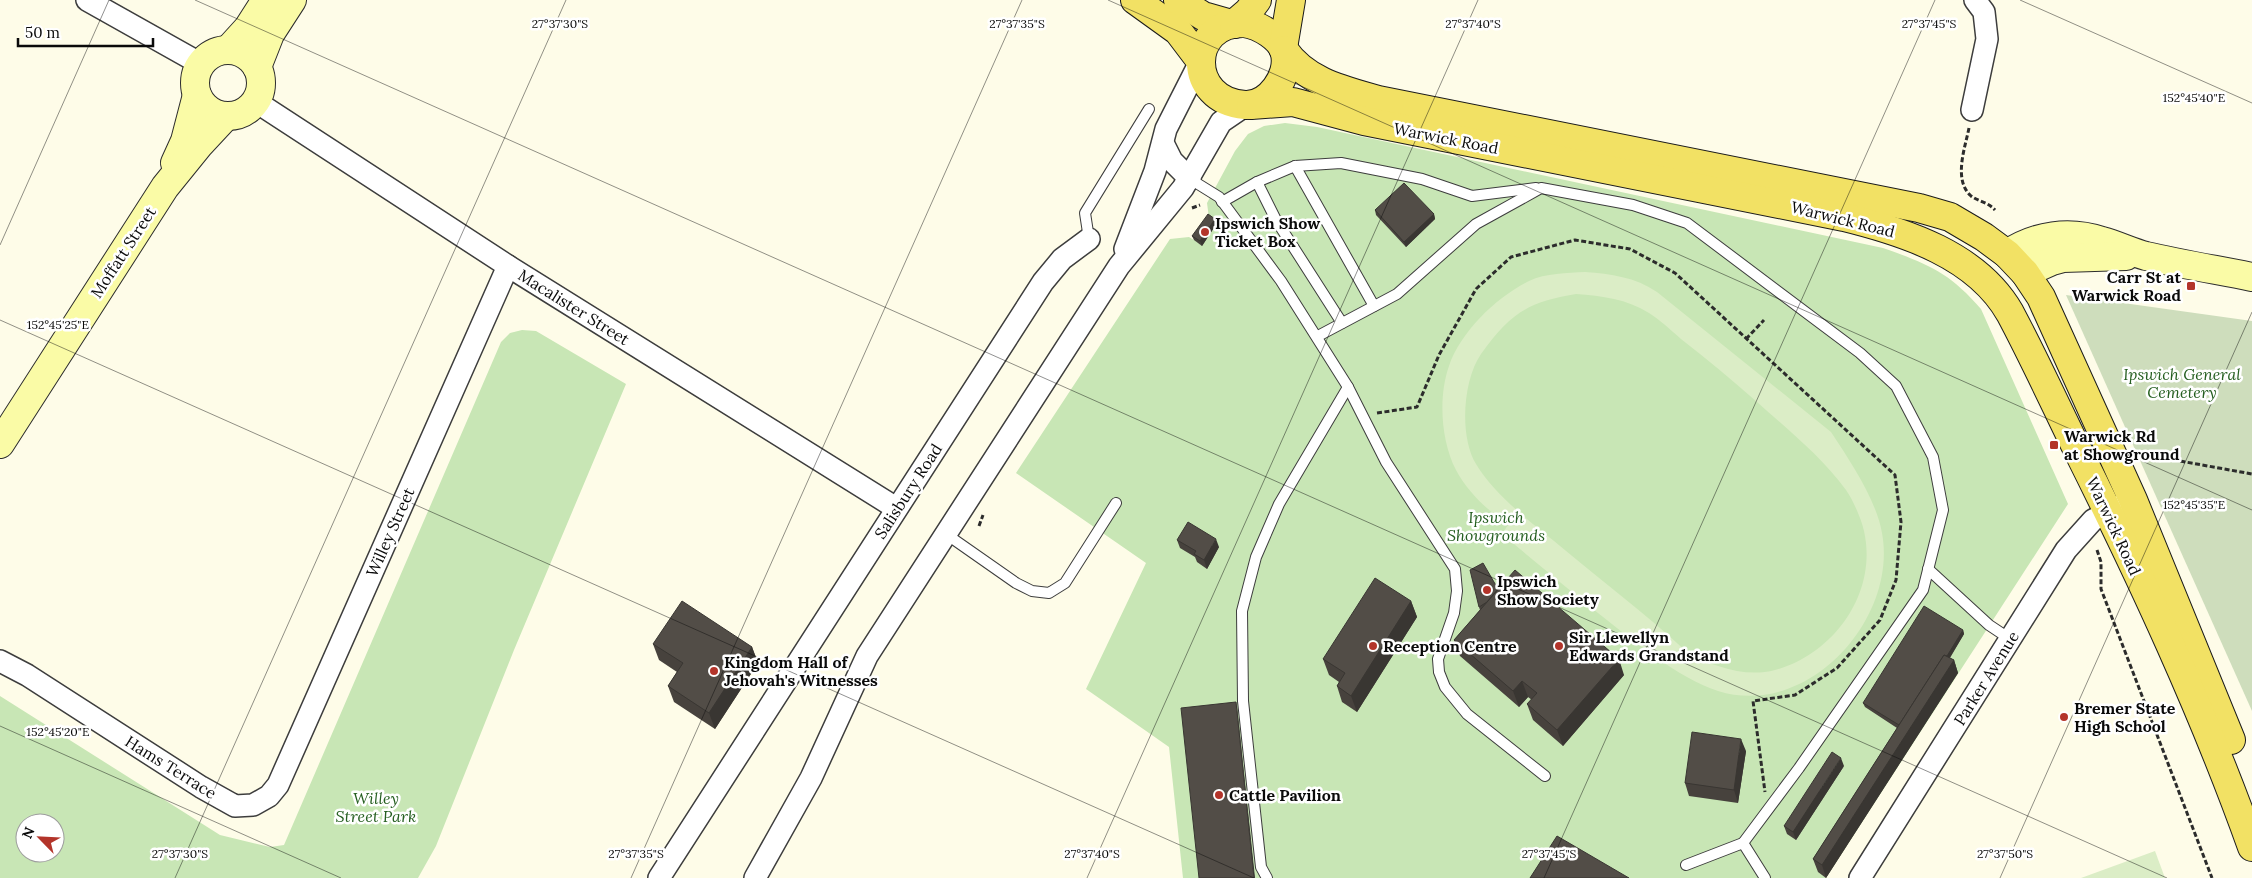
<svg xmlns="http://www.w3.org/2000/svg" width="2252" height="878" viewBox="0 0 2252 878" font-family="Lora,serif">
  <rect width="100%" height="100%" fill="#fefce8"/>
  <g fill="#c8e6b5" fill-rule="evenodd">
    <path d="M1285,123L1317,127L1883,248C1928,264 1949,272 1981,309L2068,504L1826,878H1183L1169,747L1086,689L1146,563L1016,473L1170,239L1189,237L1194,240L1209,218L1207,203L1235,151L1248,134L1264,126Z"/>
    <path d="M522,330L536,331L626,384L514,650L436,846L418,878H0V696L220,835L270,847L284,845L501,342L510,333ZM25,823H55V853H25Z"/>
  </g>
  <path fill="#ceddbc" d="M2066,295L2252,321V711Z"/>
  <g fill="#dbedc6" fill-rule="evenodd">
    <path d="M1585,272C1611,274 1635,277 1657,292L1831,432C1850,461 1876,499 1882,533C1898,619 1808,719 1718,691C1678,678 1631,639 1598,613C1566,587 1534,561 1502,534L1508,525C1488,510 1468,493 1456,470C1441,441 1438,397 1449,366C1461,331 1497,297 1529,281C1546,273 1567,273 1585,272ZM1576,294C1602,296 1627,299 1649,313C1660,320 1671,330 1681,339C1707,359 1732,380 1757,402C1788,430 1821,456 1846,490C1853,500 1861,518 1864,531C1878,593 1834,654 1775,670C1745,678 1713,666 1688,653C1645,613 1598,578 1554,541C1527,519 1494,494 1476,464C1459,436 1463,380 1481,354C1510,314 1527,302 1576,294Z"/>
    <path d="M2155,851L2165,878H2081Z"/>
  </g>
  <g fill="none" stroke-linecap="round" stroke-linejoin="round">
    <defs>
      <g id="service">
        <path d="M1295,166L1341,163L1422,179L1472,196L1536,188"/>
        <path d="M1190,179L1219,197L1281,281L1348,387L1386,462L1455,569L1457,591L1454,613L1438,659L1439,672L1445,687L1467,714L1545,776"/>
        <path d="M1222,202L1257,182"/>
        <path d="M1089,239L1085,213L1149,109"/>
        <path d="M1342,323L1276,220L1257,182L1295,166L1374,306"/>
        <path d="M1318,336L1397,294L1476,224L1541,188L1633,205L1687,223L1860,353L1896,386L1933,457L1943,510L1923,590L1799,768L1743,843"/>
        <path d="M946,534L1016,583L1032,591L1049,593L1065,583L1116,503"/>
        <path d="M1928,569L1989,625L2010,639"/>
        <path d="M1686,865L1743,843L1765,878"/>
        <path d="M1267,878L1261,867L1243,701L1242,611L1256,557L1279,504L1348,387"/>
      </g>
      <g id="minor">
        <path d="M87,0L201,64"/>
        <path d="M255,101L508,266L896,508"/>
        <path d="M1972,110L1987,39L1984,12L1975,0"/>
        <path d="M1163,143L1172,161L1190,179"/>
        <path d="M1125,249L1155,171L1166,129L1200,62"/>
        <path d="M0,661L27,675L201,787L235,806L253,805L269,796L278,785L508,266"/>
        <path d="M659,878L1043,282L1062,259L1089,239"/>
        <path d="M755,878L811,778L867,656L1119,266L1183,188L1221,122L1246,105"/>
        <path d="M1860,878L2066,550L2093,520L2122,505"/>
      </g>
      <g id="secondary">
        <path d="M228,50L248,28L266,0"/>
        <circle cx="228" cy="83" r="33"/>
        <path d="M257,67L270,34L292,0"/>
        <path d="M175,163L185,141L197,95"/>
        <path d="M2007,254C2036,235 2069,230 2102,241C2117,245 2131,252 2146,256C2181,264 2217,270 2252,277"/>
        <path d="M2025,273L2052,261L2063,258L2126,256"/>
        <path d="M0,444L165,187L199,145L226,116"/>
      </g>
      <g id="primary">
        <path d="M1135,0L1178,31L1200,60"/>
        <path d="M1178,0L1203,16L1231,24"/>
        <path d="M1244,23C1259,25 1282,38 1285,54C1290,76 1269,106 1245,105C1186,101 1187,22 1244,23Z"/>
        <path d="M1234,24L1248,12L1257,0"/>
        <path d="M1283,48L1291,0"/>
        <path d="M1284,50C1306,82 1343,90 1378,100L1919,208L1950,217L1984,237L2007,254L2025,273L2041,297L2133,500L2231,740"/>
        <path d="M1251,105L1293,102L1364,121L1844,217C1905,232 1977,255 2010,313C2034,358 2055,404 2077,449C2142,579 2203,710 2252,847"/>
      </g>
    </defs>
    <use href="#service" stroke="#3d3d3d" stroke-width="12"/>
    <use href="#minor" stroke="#3d3d3d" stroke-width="24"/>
    <use href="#secondary" stroke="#2c2c2c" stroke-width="30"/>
    <use href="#primary" stroke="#1b1b1b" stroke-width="30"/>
    <g stroke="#2c2c2c" stroke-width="3" stroke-dasharray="5 2.5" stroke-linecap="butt">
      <path d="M1969,128C1965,148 1953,180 1971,196C1979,202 1988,202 1995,210"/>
      <path d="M1192,208L1200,205"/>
      <path d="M1746,339L1764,320"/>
      <path d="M1377,413L1417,407L1439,355L1476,289L1511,257L1575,240L1630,249L1675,273L1895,475L1901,522L1896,580L1880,620L1837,668L1795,695L1753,701L1765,792"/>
      <path d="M2136,453L2252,474"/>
      <path d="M979,526L983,515"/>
      <path d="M2097,550L2101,562V589L2212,878"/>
    </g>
    <use href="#service" stroke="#fff" stroke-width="10"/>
    <use href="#minor" stroke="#fff" stroke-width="21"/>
    <use href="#secondary" stroke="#fafba6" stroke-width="28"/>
    <use href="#primary" stroke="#f2e164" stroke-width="28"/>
  </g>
  <g fill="#47423d">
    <path d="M1375,210L1434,214L1435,219L1406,247L1376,215Z"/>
    <path d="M1215,219L1217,223L1202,246L1194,240L1192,236Z"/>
    <path d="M1177,540L1219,547L1207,569L1197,562L1195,557L1180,548Z"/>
    <path d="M1498,589L1624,675L1563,746L1533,720L1527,704L1532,700L1528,697L1519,707L1460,656L1454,640L1480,610L1479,607Z"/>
    <path d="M1411,601L1417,617L1357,712L1342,702L1337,686L1339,682L1329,675L1323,659Z"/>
    <path d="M1963,630L1964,634L1950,658L1954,660L1958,673L1826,878L1818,872L1813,859L1897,728L1865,707L1863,703Z"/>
    <path d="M653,644L752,647L758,663L715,729L674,702L668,686L677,672L659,660Z"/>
    <path d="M1746,751L1738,803L1689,796L1685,783Z"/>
    <path d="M1844,766L1796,840L1787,834L1784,826Z"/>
  </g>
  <g fill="#393632">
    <path d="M1434,214L1435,219L1406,247L1404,242Z"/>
    <path d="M1215,219L1217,223L1202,246L1200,241Z"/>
    <path d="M1216,539L1219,547L1207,569L1204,560Z"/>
    <path d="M1411,601L1417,617L1357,712L1351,696Z"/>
    <path d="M1963,630L1964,634L1904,732L1902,727Z"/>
    <path d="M752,647L758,663L715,729L709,713Z"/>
    <path d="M1619,659L1624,675L1563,746L1557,730Z"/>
    <path d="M1954,660L1958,673L1826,878L1822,865Z"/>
    <path d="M1522,681L1528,697L1519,707L1513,691Z"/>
    <path d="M1236,702L1237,706L1255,878H1254Z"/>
    <path d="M1741,739L1746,751L1738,803L1734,790Z"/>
    <path d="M1841,758L1844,766L1796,840L1793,832Z"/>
  </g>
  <g fill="#524d47" stroke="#393632">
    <path d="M1404,183L1434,214L1404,242L1375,210Z"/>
    <path d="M1208,214L1215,219L1200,241L1192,236Z"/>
    <path d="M1188,522L1216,539L1204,560L1194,554L1196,551L1177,540Z"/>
    <path d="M1483,563L1498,589L1487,602L1479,607L1470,570Z"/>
    <path d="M1515,570L1619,659L1557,730L1527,704L1537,693L1522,681L1513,691L1454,640Z"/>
    <path d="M1375,578L1411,601L1351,696L1337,686L1345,673L1323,659Z"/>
    <path d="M682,601L752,647L709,713L668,686L683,663L653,644Z"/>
    <path d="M1924,606L1963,630L1947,656L1944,655L1899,725L1863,703Z"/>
    <path d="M1944,655L1954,660L1822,865L1813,859Z"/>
    <path d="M1236,702L1254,878H1199L1181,708Z"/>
    <path d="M1692,732L1741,739L1734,790L1685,783Z"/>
    <path d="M1832,752L1841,758L1793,832L1784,826Z"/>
    <path d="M1557,836L1629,878H1530Z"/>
  </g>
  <path fill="none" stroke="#0a0a0a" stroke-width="1" stroke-opacity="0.45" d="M195,0L2167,878M1108,0L2252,510M2020,0L2252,103M0,245L109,0M0,320L1254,878M0,726L341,878M175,878L566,0M631,878L1022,0M1087,878L1478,0M1544,878L1935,0M2000,878L2252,312"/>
  <g fill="#b3342a" stroke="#fff" stroke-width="2">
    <circle cx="1205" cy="232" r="5"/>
    <rect x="2186" y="281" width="10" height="10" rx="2.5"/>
    <rect x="2049" y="440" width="10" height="10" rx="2.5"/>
    <circle cx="1487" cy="590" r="5"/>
    <circle cx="1373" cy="646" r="5"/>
    <circle cx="1559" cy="646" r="5"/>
    <circle cx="714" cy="671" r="5"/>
    <circle cx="2064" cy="717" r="5"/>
    <circle cx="1219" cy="795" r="5"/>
  </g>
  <g text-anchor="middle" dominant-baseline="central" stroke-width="5" stroke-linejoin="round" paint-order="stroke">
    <g font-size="16" fill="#0a0a0a" stroke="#fff">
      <text transform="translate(1446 138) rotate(11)">Warwick Road</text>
      <text transform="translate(1843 219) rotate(14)">Warwick Road</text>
      <text transform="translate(123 252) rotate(-57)">Moffatt Street</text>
      <text transform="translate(574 307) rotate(32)">Macalister Street</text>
      <text transform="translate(908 491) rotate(-57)">Salisbury Road</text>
      <text transform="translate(2114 526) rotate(65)">Warwick Road</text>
      <text transform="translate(390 532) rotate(-66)">Willey Street</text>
      <text transform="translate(1986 678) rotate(-58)">Parker Avenue</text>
      <text transform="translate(171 767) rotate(32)">Hams Terrace</text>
    </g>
    <g font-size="16" font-weight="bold" fill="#0a0a0a" stroke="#fff" text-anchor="start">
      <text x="1215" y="223">Ipswich Show<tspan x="1215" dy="18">Ticket Box</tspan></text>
      <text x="2181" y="277" text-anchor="end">Carr St at<tspan x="2181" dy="18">Warwick Road</tspan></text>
      <text x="2064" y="436">Warwick Rd<tspan x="2064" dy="18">at Showground</tspan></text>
      <text x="1497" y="581">Ipswich<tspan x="1497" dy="18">Show Society</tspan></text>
      <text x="1569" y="637">Sir Llewellyn<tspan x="1569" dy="18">Edwards Grandstand</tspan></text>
      <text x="1383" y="646">Reception Centre</text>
      <text x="724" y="662">Kingdom Hall of<tspan x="724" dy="18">Jehovah's Witnesses</tspan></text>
      <text x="2074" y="708">Bremer State<tspan x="2074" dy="18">High School</tspan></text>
      <text x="1229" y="795">Cattle Pavilion</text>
    </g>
    <g font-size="16" font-style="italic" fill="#245e1f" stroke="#fff">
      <text x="2182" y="374">Ipswich General<tspan x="2182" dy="18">Cemetery</tspan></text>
      <text x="1496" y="517">Ipswich<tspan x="1496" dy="18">Showgrounds</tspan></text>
      <text x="376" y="798">Willey<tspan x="376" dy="18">Street Park</tspan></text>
    </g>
  </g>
  <g font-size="12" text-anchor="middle" fill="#0a0a0a" stroke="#fff" stroke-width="5" stroke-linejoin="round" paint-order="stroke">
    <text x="1929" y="28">27°37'45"S</text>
    <text x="560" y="28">27°37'30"S</text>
    <text x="1017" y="28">27°37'35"S</text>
    <text x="1473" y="28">27°37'40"S</text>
    <text x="2194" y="102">152°45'40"E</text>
    <text x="58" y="329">152°45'25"E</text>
    <text x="2194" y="509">152°45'35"E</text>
    <text x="58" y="736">152°45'20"E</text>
    <text x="180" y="858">27°37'30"S</text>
    <text x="636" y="858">27°37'35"S</text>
    <text x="1092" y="858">27°37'40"S</text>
    <text x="1549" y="858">27°37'45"S</text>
    <text x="2005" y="858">27°37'50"S</text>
  </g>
  <g transform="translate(40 838) rotate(294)"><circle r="24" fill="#ffffff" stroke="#9d9d9d"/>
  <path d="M0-4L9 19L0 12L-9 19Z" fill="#b3342a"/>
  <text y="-8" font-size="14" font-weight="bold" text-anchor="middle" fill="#0a0a0a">N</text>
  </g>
  <path d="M18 38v8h135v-8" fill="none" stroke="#0a0a0a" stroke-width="2.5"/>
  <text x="25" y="38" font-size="15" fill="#0a0a0a" stroke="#ffffff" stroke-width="4" paint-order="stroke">50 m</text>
</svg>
